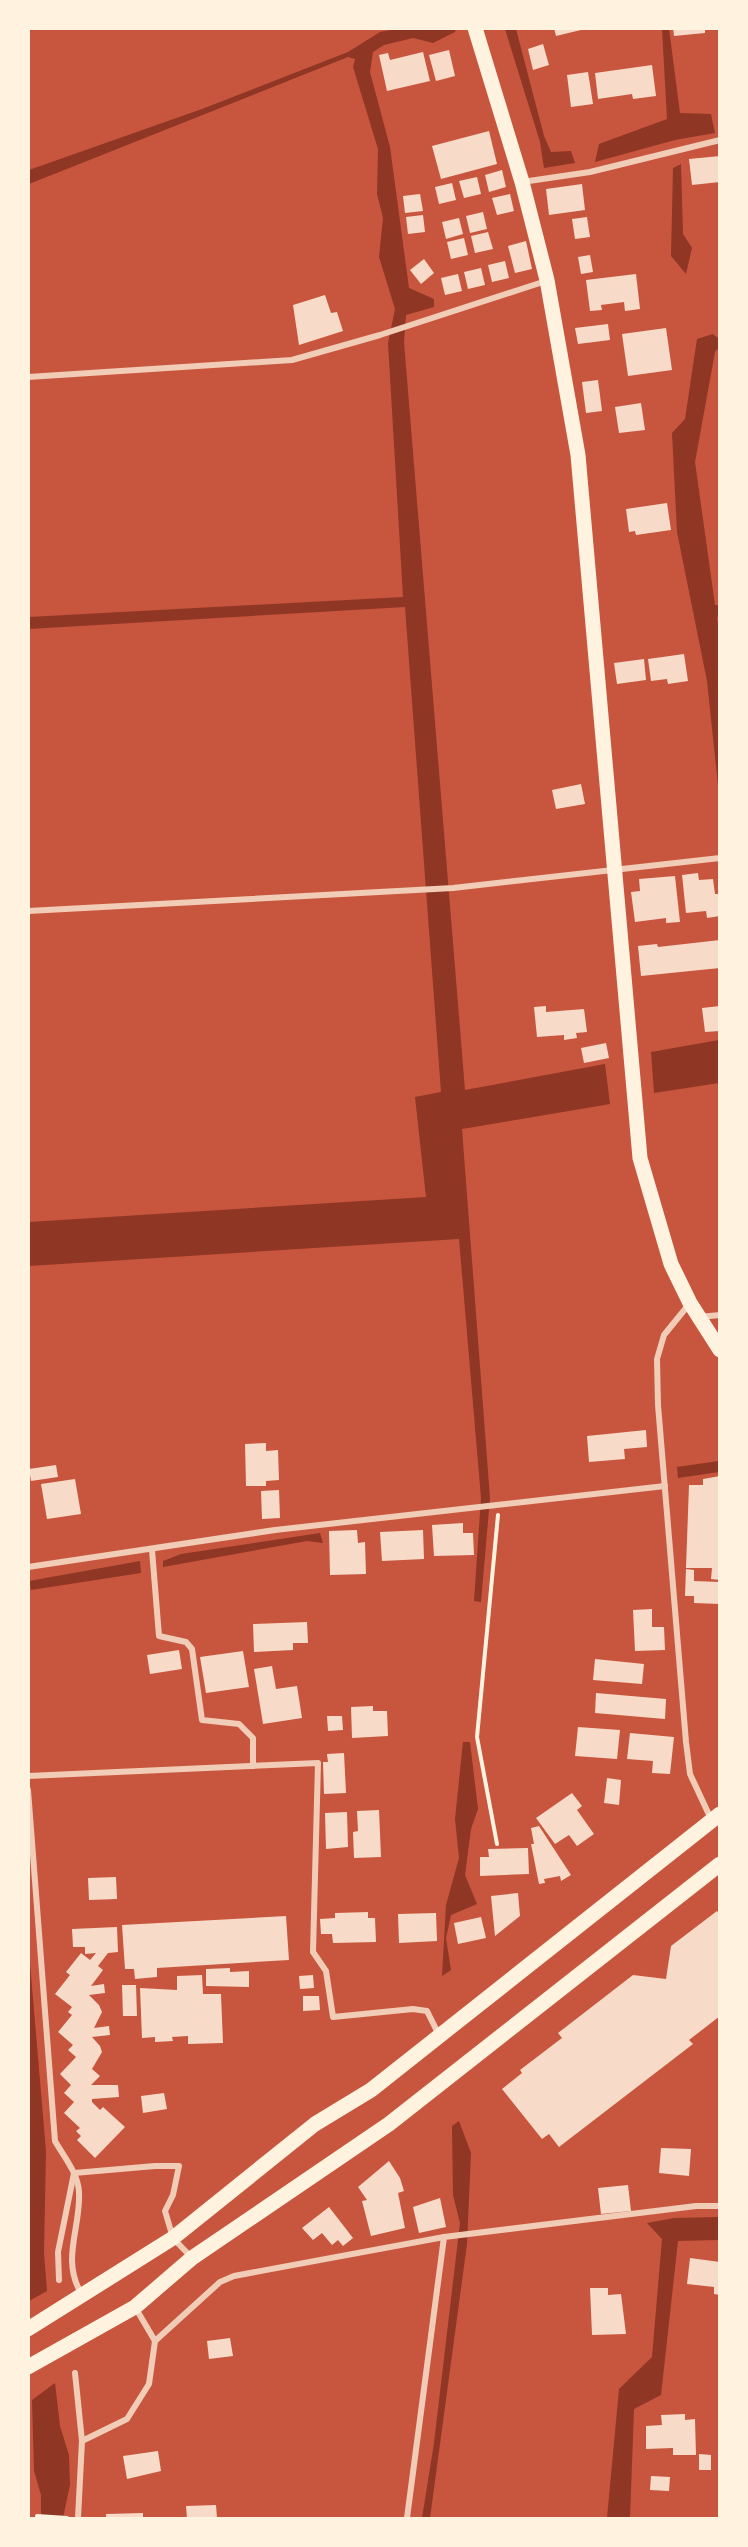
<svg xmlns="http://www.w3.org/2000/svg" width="748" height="2547" viewBox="0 0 748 2547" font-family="Helvetica,sans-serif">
  <rect width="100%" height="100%" fill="#c8553d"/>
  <g fill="#8f3625">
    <path d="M395,29H456L455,32L433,43L413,38L384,45L373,52L370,72L390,147L409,288L434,299V307L406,315L404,342L465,1090L605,1064L610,1104L462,1129L490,1498L481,1602L474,1601L481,1498L459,1239L29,1266V1222L426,1197L415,1097L441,1092L405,607L29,629V617L403,597L388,343L395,309L379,257L383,218L377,194L378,149L353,67L355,59L348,57L29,184V170L202,109L348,52L380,32Z"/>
    <path d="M505,29H516L544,136L551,152L571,151L575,163L544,168L540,142Z"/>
    <path d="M662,29H669L680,113L711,114L715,133L675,140L595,162L599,144L667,119Z"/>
    <path d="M681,164L683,234L692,248L686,274L671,256L673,168Z"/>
    <path d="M713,334L719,339V347L715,352L695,462L715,605H719V616L717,617L720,638L719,795L707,681L677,532L672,433L685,419L697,339Z"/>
    <path d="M719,1040V1083L654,1093L651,1052Z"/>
    <path d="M719,1461V1472L678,1478L677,1467Z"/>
    <path d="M320,1533L323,1543L307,1541L163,1567V1561L181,1554Z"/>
    <path d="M140,1561L141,1573L31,1590L29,1581Z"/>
    <path d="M463,1742H470L478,1809L471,1829L465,1875L477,1904L451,1915L446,1938L451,1970L442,1976L446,1905L459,1858L455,1819Z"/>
    <path d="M28,1940L46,2151L44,2253L47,2291L29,2301Z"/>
    <path d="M459,2121L471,2153L467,2244L430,2518H422L434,2443L460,2223L453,2195L452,2126Z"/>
    <path d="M719,2217V2240L678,2241L661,2395L634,2409L630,2518H607L619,2389L652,2357L662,2239L647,2223L674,2218Z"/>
    <path d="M55,2383L60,2426L69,2455L70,2485L63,2518H41V2495L34,2471L32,2400Z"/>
  </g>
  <g fill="#f7dbc8">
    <path d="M554,28H585V29L556,36Z"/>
    <path d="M673,28H705V33L674,36Z"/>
    <path d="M543,44L549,65L533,70L528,49Z"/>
    <path d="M449,50L455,76L436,81L429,55Z"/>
    <path d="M423,52L430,81L387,91L379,55L388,53L390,60Z"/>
    <path d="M652,65L656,96L633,99L632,94L598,99L595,73Z"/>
    <path d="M588,72L593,104L571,107L567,75Z"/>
    <path d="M489,131L497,164L441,179L432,146Z"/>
    <path d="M720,156V182L692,185L689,159Z"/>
    <path d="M502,170L506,187L489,192L485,175Z"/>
    <path d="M477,177L481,194L464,198L459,181Z"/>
    <path d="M452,183L456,200L439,204L435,187Z"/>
    <path d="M582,184L585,210L549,215L546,189Z"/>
    <path d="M420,194L423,211L405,213L403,196Z"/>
    <path d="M510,194L514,211L497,215L492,198Z"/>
    <path d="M483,212L487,229L470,233L466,216Z"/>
    <path d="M423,215L425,232L408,234L406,217Z"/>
    <path d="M587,217L590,237L575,239L572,219Z"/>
    <path d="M459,218L463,234L446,239L442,222Z"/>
    <path d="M488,232L493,249L475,253L471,236Z"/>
    <path d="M464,238L468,255L451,259L447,242Z"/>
    <path d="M526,241L532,269L515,273L508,246Z"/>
    <path d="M590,255L593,272L581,274L578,257Z"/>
    <path d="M424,259L434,273L421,284L410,270Z"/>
    <path d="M505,261L509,278L492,282L488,265Z"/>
    <path d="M481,268L485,285L468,289L464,272Z"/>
    <path d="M458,274L462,291L445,295L441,278Z"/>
    <path d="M636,274L640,309L625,311L624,302L601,305L602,310L590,311L586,280Z"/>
    <path d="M325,295L331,313L337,312L343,331L299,345L293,305Z"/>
    <path d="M608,324L610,340L578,344L575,328Z"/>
    <path d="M666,328L672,370L628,376L622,334Z"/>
    <path d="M598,380L602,411L586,413L582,382Z"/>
    <path d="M641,403L645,430L619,433L615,407Z"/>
    <path d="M667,503L671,530L636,535L635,531L629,532L626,509Z"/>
    <path d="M684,654L688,681L668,684L667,679L651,681L648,659Z"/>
    <path d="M644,659L646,680L617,684L614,663Z"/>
    <path d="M581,784L585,804L556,809L552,790Z"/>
    <path d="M698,873L699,880L713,879L715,894H720V916L707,918L706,911L686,913L682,875Z"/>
    <path d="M675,876L680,922L666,923V918L635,922L631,892L640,891L639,879Z"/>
    <path d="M720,940V968L641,976L638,946L657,944L658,947Z"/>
    <path d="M546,1006V1012L584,1009L587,1032L576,1033L577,1038L564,1040V1035L537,1037L534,1007Z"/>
    <path d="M720,1006V1031L705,1032L702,1008Z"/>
    <path d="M606,1043L609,1058L584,1063L581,1048Z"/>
    <path d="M646,1430L647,1447L624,1449L625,1459L589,1462L587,1436Z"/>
    <path d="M266,1443V1451L278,1450L279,1480L266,1481V1486H246L245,1444Z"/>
    <path d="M56,1465L58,1477L31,1481L29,1469Z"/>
    <path d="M720,1476V1580L711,1579L712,1568H686L689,1485H703V1479Z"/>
    <path d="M75,1479L81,1514L47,1519L41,1484Z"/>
    <path d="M279,1490L280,1518L262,1519L261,1491Z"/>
    <path d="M463,1523V1533H473L474,1555L434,1556L432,1525Z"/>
    <path d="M357,1530L358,1543L365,1542L366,1574L330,1575L329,1531Z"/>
    <path d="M423,1530L424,1559L382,1561L380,1532Z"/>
    <path d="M686,1569L694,1570V1581L720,1582V1604L694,1603V1596H685Z"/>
    <path d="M652,1609V1627H664L665,1650L635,1651L633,1610Z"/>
    <path d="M307,1622L308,1643H293V1650L254,1652L253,1624Z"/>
    <path d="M179,1650L182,1669L150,1674L147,1655Z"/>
    <path d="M243,1651L249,1687L206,1693L200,1657Z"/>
    <path d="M595,1659L644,1664L642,1684L593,1680Z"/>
    <path d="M272,1666L276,1689L297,1686L302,1718L263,1724L254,1669Z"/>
    <path d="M596,1693L666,1699L665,1719L595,1713Z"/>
    <path d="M373,1706V1711H387L388,1736L352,1738L351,1707Z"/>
    <path d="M327,1716H342L343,1730L328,1731Z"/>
    <path d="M578,1727L620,1730L617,1759L575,1756Z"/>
    <path d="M630,1733L674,1737L670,1774L652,1773L653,1761L627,1759Z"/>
    <path d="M344,1753L346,1793L324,1794L323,1762H328L327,1754Z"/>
    <path d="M607,1778L621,1780L619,1805L604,1803Z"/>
    <path d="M572,1793L582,1806L577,1810L594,1834L577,1846L569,1835L555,1844L536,1818Z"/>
    <path d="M379,1810L381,1857L354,1858L353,1832L358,1831L357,1811Z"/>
    <path d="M347,1812L348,1847L326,1849L325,1813Z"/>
    <path d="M539,1826L571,1875L561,1881L560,1876L544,1879L545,1883L539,1884L531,1844H534L531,1828Z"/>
    <path d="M528,1848L529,1874L480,1876V1857H489L488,1849Z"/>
    <path d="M116,1877L117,1899L89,1900L88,1878Z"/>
    <path d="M518,1893L520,1916L495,1936L491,1896Z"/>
    <path d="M717,1911L720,1915V2016L689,2040L693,2044L559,2147L549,2134L542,2139L502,2089L522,2073L520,2070L562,2038L558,2033L633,1975L666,1979L671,1946Z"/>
    <path d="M368,1912V1918H375L376,1942L333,1943L332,1934H321L320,1919L335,1918V1913Z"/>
    <path d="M436,1913L437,1941L399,1943L398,1914Z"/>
    <path d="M286,1916L289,1960L157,1968V1977L135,1979L134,1969H125L122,1925Z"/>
    <path d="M481,1917L486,1938L458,1944L454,1923Z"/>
    <path d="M117,1927L118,1952L108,1953L98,1966L103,1970L91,1986L104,1984L105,1993L89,1995L99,2005L102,2012L94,2028L109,2026L110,2035L92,2037L100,2046L102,2052L92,2069L100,2076L91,2085H118L119,2097L92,2099V2102L100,2110L103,2107L125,2127L95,2158L77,2140L81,2136L76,2131L80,2128L64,2113L74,2102L64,2093L71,2085L60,2074L76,2057L68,2050L73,2045L58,2032L72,2015L68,2012L72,2007L55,1994L70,1975L66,1972L81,1953L90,1960L96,1953L85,1954V1947H73L72,1929Z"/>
    <path d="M230,1968V1972L249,1971V1987L206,1986V1969Z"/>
    <path d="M202,1975L203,1994H221L223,2043L188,2044V2036L172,2037L173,2041L155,2042V2037L142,2038L140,1988L177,1990V1976Z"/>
    <path d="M313,1975L314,1988L300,1989L299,1976Z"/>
    <path d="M122,1985H136L137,2016H123Z"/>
    <path d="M303,1996H319L320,2010L303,2011Z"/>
    <path d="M164,2093L167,2109L143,2113L141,2096Z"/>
    <path d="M661,2148L691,2149L689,2176L659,2173Z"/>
    <path d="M389,2161L400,2178L404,2191L398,2193L405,2228L371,2236L362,2201L367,2200L358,2187Z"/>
    <path d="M628,2185L631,2211L601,2214L598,2188Z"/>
    <path d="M440,2198L446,2227L419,2233L413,2207Z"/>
    <path d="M329,2207L353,2238L343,2246L338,2240L332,2245L322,2233L313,2240L302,2228Z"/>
    <path d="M690,2258L720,2262V2295L714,2294V2287L687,2284Z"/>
    <path d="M590,2288H608V2295L621,2294L626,2334L592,2335Z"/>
    <path d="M230,2338L233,2356L209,2359L207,2341Z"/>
    <path d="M685,2414V2420L695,2419L696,2455H673V2448L646,2449V2426L662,2425L661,2415Z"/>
    <path d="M158,2451L161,2471L127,2479L123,2456Z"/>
    <path d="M699,2454L711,2455V2470H699Z"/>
    <path d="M651,2476L670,2477L669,2491L650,2490Z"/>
    <path d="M216,2505L217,2518H187L186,2506Z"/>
    <path d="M143,2513V2518H106V2514Z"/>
  </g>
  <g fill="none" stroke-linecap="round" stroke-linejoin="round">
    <g stroke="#fff3e0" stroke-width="4">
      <path d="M497,1844L477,1737L498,1515"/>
      <path d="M37,2516L67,2518"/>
    </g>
    <g stroke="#f1ccb7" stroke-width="6">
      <path d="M522,182L590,172L720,140"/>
      <path d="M28,377L292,360L380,335L546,281"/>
      <path d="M28,911L453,888L720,858"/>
      <path d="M690,1303L664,1335L657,1359L658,1405L686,1742L690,1774L711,1819"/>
      <path d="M699,1317L720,1315"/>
      <path d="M152,1550L159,1636L186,1642L192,1649L202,1720L239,1724L253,1738V1766"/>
      <path d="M28,1567L275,1530L665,1486"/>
      <path d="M28,1776L318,1763L313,1952L326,1971L333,2017L413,2009L427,2011L439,2035"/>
      <path d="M28,1790L55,2141C64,2157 78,2173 79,2192C81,2228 61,2259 81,2293"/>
      <path d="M59,2280L58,2252L74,2173L155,2166H179L173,2195L165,2211L173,2238L192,2258"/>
      <path d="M155,2341L220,2282L234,2276L444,2237L696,2206H720"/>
      <path d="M75,2373L82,2441L78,2518"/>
      <path d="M82,2441L127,2419L149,2384L155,2341L135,2307"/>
      <path d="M407,2518L444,2237"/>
    </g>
    <path stroke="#fff3e0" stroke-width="15" d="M475,28L522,182L547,280L578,455L640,1158L671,1264L690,1303L720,1350"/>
    <g stroke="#fff3e0" stroke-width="15">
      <path d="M28,2329L173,2238L315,2124L371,2090L720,1814"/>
      <path d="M28,2367L135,2307L192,2258L389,2124L720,1864"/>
    </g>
  </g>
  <rect width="748" height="2547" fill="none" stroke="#fff3e0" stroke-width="60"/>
</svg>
